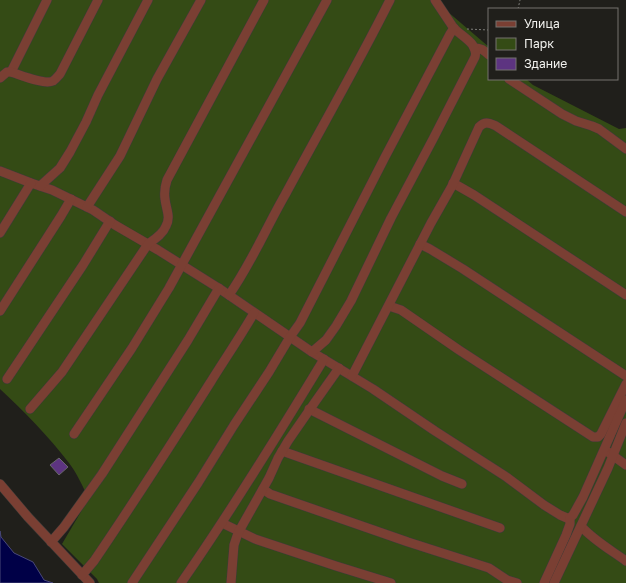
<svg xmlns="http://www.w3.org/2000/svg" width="626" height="583" viewBox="0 0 626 583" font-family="'Golos Text',sans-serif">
  <rect width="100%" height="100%" fill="#201f1b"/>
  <path fill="#344b15" d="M0,0H434L489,47V79H526L533,85L619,129L626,128V583H99L97,579L62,544L89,498C82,486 77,473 69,463C49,437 24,411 0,389Z"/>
  <path fill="#000047" stroke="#484879" d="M0,531L1,537L14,553L33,562L44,580L53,583H0Z"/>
  <path fill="#5d3481" stroke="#68666a" d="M59,458L68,467L59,475L50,465Z"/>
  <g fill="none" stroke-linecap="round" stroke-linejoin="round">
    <defs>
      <g id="minor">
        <path d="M474,48C481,48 484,50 489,55"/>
        <path d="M11,72L47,0"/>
        <path d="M0,78L7,72H11C21,75 44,85 53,81C56,79 58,76 60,74L98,0"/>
        <path d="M509,79L562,114L576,121L592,126L599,129L626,149"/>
        <path d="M0,171L31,183L52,190L93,210L115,225L158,250L220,289L312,352L373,389L435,431L505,476L544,505L560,515L567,518H570"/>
        <path d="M453,183L474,195L626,295"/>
        <path d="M40,186L60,168L70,152L86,122L98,95L148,0"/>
        <path d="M87,207L120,156L157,79L201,0"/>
        <path d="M0,233L31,183"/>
        <path d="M420,244L430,249L463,269L626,376"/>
        <path d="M229,295C251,264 266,228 285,195C320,130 357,66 390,0"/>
        <path d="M389,306L401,310L459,350L593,437H598L601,434L626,384"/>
        <path d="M0,311L61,216L71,199"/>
        <path d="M312,352L326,340L336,326L351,301L391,218L433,139L475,57C479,43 460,36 453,27C447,18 441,9 435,0"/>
        <path d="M352,376L431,223L452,186L479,127C485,121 489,123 496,126L626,212"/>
        <path d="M7,379L83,265L110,221"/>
        <path d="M30,409L62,372L148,244C155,239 163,234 166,226C171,217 166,209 165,199C164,192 165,186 167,180L264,0"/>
        <path d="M309,409L442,476L462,484"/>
        <path d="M74,434L132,348L169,288L327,0"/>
        <path d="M282,451C355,477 428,502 500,528"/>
        <path d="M608,452L626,465"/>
        <path d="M0,484L28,517L90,583"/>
        <path d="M263,489L270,494L408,542L489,568L507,580L517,583"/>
        <path d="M222,523L255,539L336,566L391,583"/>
        <path d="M581,526C593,540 611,550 626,561"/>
        <path d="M51,542L64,527L102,474L188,340L219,288"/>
        <path d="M82,575L94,561C134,502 172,443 210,383C225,359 240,337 254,313"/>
        <path d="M132,583L198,483L234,425L269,372L290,337L300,323L385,157L450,34L454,28"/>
        <path d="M181,583C232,510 278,435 324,359"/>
        <path d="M231,583L234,545L238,533L269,478L278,458L288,441L315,402L339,368"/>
        <path d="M544,583L566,535L570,524V518L573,515L583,497L626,400"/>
        <path d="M554,583L608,468L626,423"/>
      </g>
    </defs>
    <use href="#minor" stroke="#3d3c39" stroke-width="10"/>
    <g stroke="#7e7e7a" stroke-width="1" stroke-dasharray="2 2" stroke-linecap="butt">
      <path d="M518,9L520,0"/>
      <path d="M467,29L489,30"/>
    </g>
    <use href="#minor" stroke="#7a3f33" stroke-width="9"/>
  </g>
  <rect x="488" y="8" width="130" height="72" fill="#201f1b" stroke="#74736f"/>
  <rect x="496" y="21" width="20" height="6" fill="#7a3f33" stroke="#74736f"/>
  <text x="524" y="28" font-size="12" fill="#f1f1ee">Улица</text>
  <rect x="496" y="38" width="20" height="12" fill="#344b15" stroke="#74736f"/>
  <text x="524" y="48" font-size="12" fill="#f1f1ee">Парк</text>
  <rect x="496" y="58" width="20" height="12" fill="#5d3481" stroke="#74736f"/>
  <text x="524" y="68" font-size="12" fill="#f1f1ee">Здание</text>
</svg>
